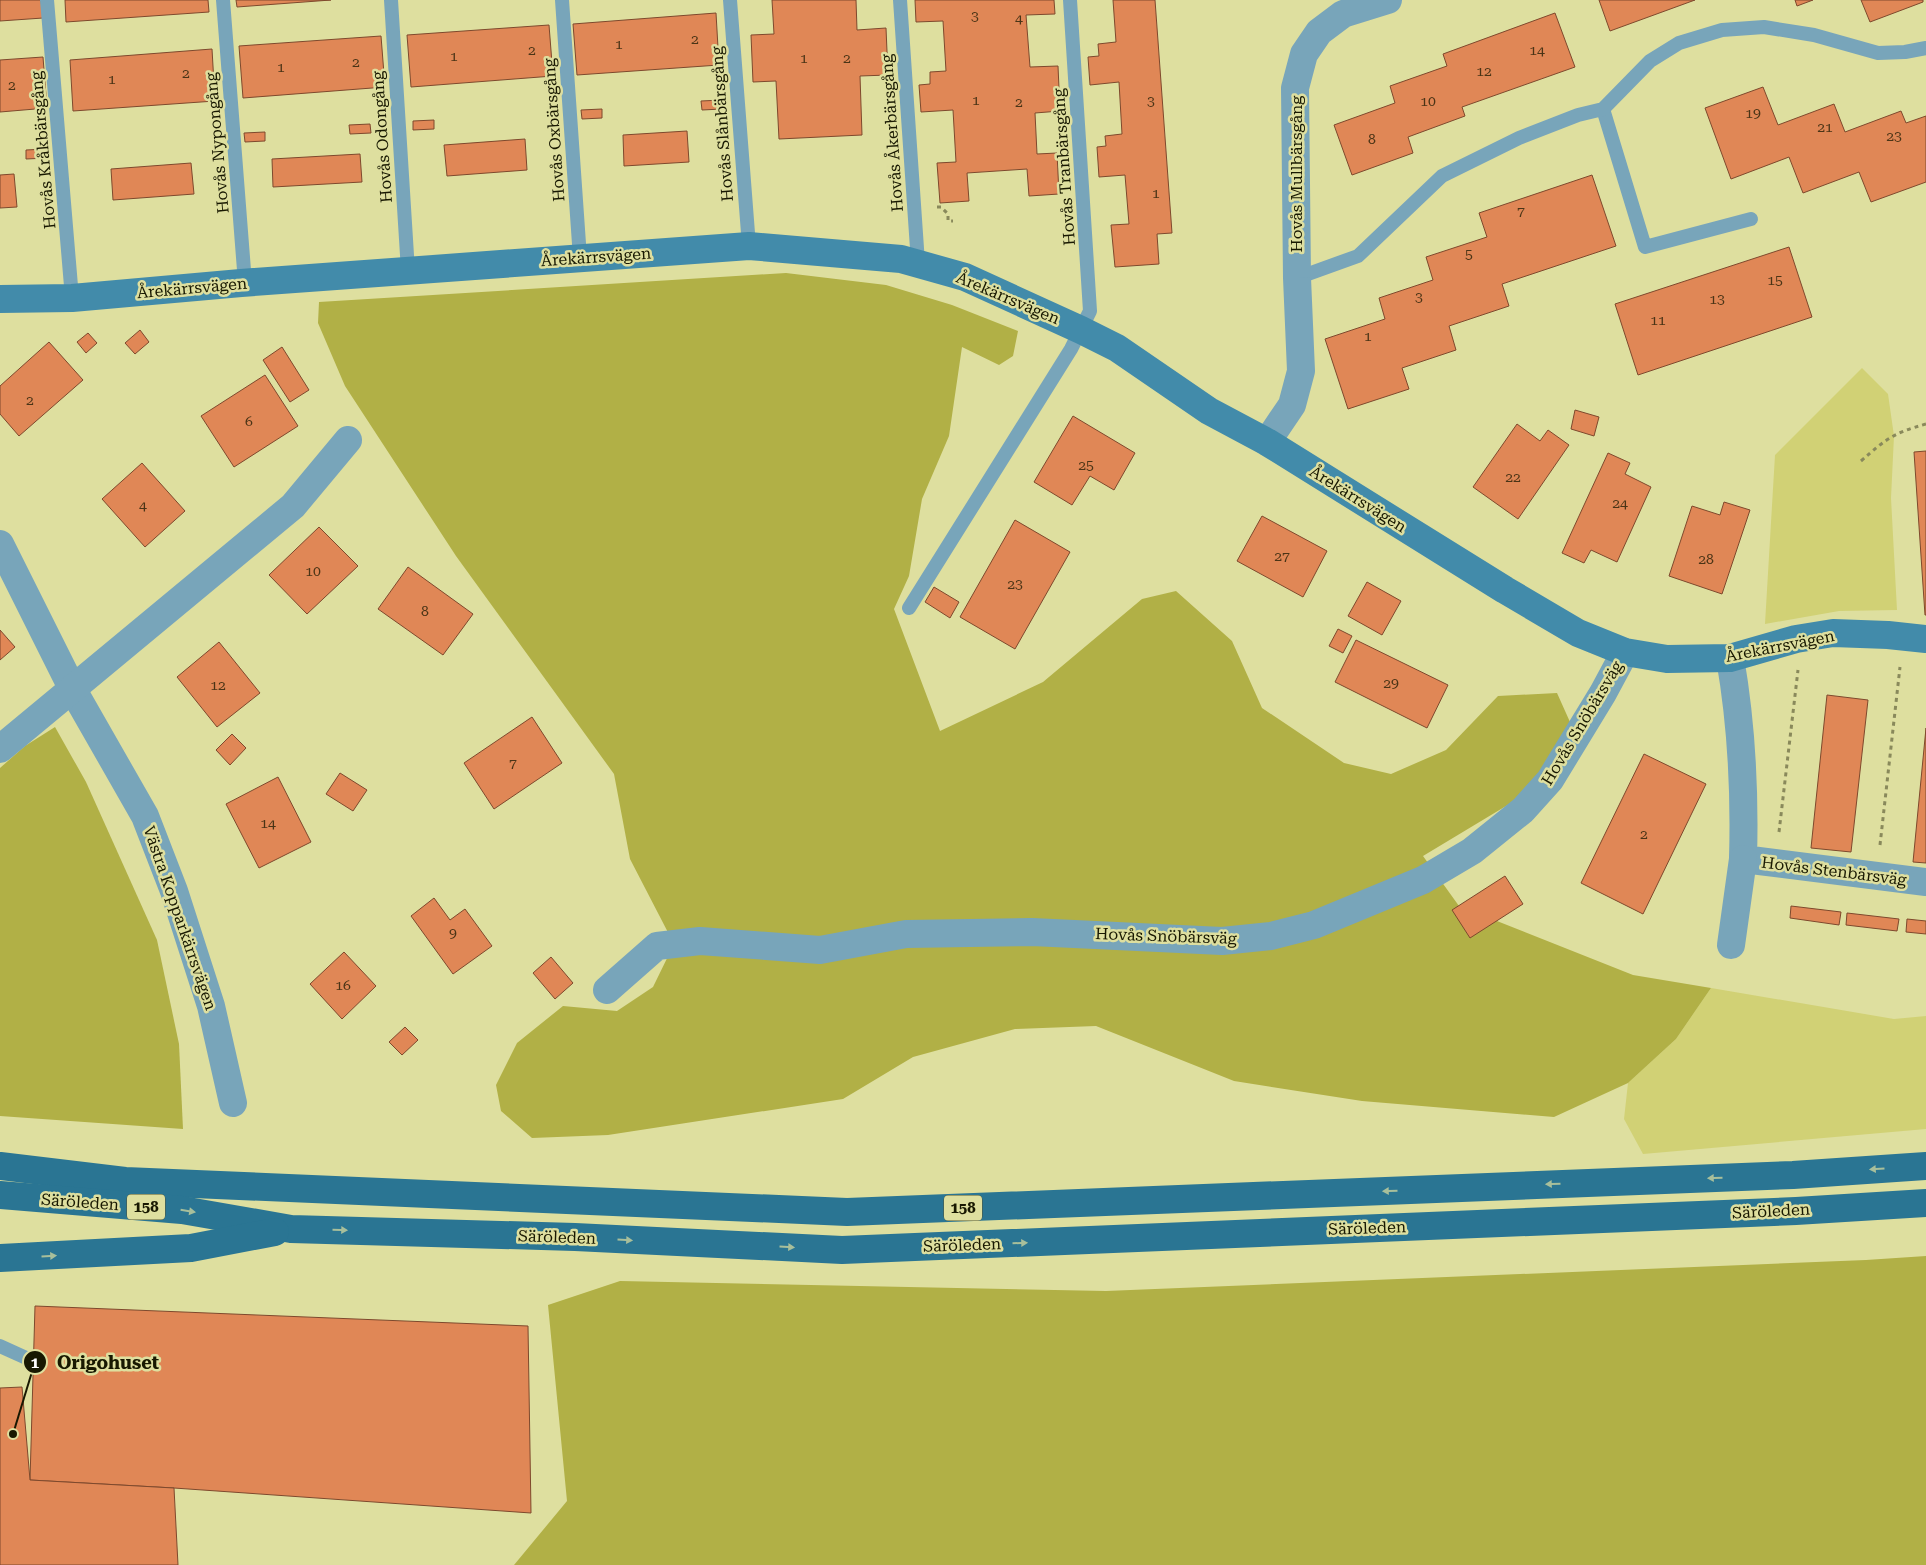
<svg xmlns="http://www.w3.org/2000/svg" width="1926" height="1565" viewBox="0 0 1926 1565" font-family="'Roboto Serif',serif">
  <rect width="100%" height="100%" fill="#dedf9f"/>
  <g fill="#d1d175">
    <path d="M1862,368L1888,394L1894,436L1891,498L1897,610L1839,611L1765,624L1775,455Z"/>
    <path d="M1711,988L1894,1019L1926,1016V1129L1643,1154L1624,1119L1628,1083L1676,1039Z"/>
  </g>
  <g fill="#b1b046">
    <path d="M786,273L886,285L952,305L1018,331L1013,356L999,365L962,347L949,436L922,499L909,576L894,609L940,731L1043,682L1142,599L1176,591L1232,641L1262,708L1344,763L1391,774L1446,750L1498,696L1557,693L1570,722L1550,761L1516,800L1423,856L1459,906L1633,975L1711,988L1676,1039L1628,1083L1554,1117L1362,1101L1234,1081L1096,1026L1015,1029L913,1057L843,1099L608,1135L532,1138L501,1111L496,1085L517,1043L563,1006L617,1011L653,987L674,944L630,859L614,774L456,556L345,386L318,323L319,302Z"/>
    <path d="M55,727L86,782L157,940L179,1044L183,1129L0,1116V768L25,746Z"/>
    <path d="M1926,1256V1565H514L567,1501L548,1305L620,1281L1106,1291L1866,1260Z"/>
  </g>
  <g fill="#e08756" stroke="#7e492d">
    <path d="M0,0H41L43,18L0,21Z"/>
    <path d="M65,0H208L209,12L66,22Z"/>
    <path d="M236,0H331L237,7Z"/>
    <path d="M772,0H856L857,30L886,28L888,75L860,76L862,135L779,139L776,81L753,82L751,35L774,34Z"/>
    <path d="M915,0H1054L1055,14L1026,15L1030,67L1058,66L1060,111L1035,113L1037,154L1057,153L1059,194L1029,196L1027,169L967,173L969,201L940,203L937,163L956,162L953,110L921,112L919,85L930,84V72L946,71L943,21L916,22Z"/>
    <path d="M1113,0H1155L1172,233L1157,234L1159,264L1115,267L1111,225L1129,224L1125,175L1099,177L1097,147L1106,146L1105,136L1122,134L1119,82L1090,85L1088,57L1099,56L1098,44L1116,42Z"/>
    <path d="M1599,0H1695L1610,31Z"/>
    <path d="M1795,0H1813L1797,6Z"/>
    <path d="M1861,0H1923V2L1870,22Z"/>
    <path d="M716,13L719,65L577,75L573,24Z"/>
    <path d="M1555,13L1575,67L1462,107L1465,116L1408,137L1413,153L1352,175L1334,125L1395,103L1390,86L1447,66L1443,54Z"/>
    <path d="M549,25L553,76L411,87L407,35Z"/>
    <path d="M381,36L385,87L243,98L239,46Z"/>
    <path d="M212,49L215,101L73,111L70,60Z"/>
    <path d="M43,57L47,108L0,112V60Z"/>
    <path d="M1763,87L1778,125L1834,104L1845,132L1901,111L1906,123L1926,116V182L1871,202L1859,172L1803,193L1789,157L1731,179L1705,108Z"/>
    <path d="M722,100V109L702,110L701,101Z"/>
    <path d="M602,109V118L582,119L581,110Z"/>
    <path d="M434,120V129L413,130V121Z"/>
    <path d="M370,124L371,133L350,134L349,125Z"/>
    <path d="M687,131L689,162L624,166L623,135Z"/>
    <path d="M265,132V141L245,142L244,133Z"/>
    <path d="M525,139L527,170L447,176L444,145Z"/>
    <path d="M46,149L47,158L26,159V150Z"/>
    <path d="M360,154L362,182L273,187L272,159Z"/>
    <path d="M191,163L194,194L113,200L111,169Z"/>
    <path d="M14,174L17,207L0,208V175Z"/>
    <path d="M1592,175L1616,246L1502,284L1509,306L1449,326L1456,350L1402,368L1409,389L1348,409L1325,339L1385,319L1379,298L1433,280L1426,257L1487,237L1479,213Z"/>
    <path d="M1789,247L1812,317L1638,375L1615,304Z"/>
    <path d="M140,330L149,342L135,354L125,343Z"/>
    <path d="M88,333L97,343L86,353L77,342Z"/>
    <path d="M49,342L83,380L19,436L0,414V386Z"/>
    <path d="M282,347L309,390L290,402L263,360Z"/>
    <path d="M265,375L298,426L234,467L201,416Z"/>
    <path d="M1575,410L1599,417L1594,436L1571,429Z"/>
    <path d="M1073,416L1135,453L1114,490L1090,476L1072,505L1034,482Z"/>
    <path d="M1517,424L1540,441L1548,430L1569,445L1518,519L1473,487Z"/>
    <path d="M1926,451V615H1925L1914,452Z"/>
    <path d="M1608,453L1630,463L1625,474L1651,487L1617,562L1591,550L1584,563L1562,553Z"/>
    <path d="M142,463L185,511L145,547L102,499Z"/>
    <path d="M1724,502L1750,510L1722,594L1669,576L1692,506L1720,515Z"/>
    <path d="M1262,516L1327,551L1303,597L1237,561Z"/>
    <path d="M1015,520L1070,552L1015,649L960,617Z"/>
    <path d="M319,527L358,566L307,614L269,575Z"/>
    <path d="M408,567L473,614L443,655L378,609Z"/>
    <path d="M1367,582L1401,601L1382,635L1348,616Z"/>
    <path d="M934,587L959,602L950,618L925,602Z"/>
    <path d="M1338,629L1352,636L1343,653L1329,646Z"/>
    <path d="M0,630L15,647L0,660Z"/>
    <path d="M1356,640L1448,685L1427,728L1335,682Z"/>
    <path d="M219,642L260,693L217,727L177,677Z"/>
    <path d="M1827,695L1868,700L1851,852L1811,848Z"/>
    <path d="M532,717L562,763L494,809L464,763Z"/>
    <path d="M1926,728V863L1913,862Z"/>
    <path d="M232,734L246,748L230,765L216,750Z"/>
    <path d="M1644,754L1706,784L1643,914L1581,883Z"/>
    <path d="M340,773L367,790L353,811L326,794Z"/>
    <path d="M278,777L311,842L259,868L226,804Z"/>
    <path d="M1505,876L1523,904L1470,938L1452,910Z"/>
    <path d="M434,898L450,920L465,909L492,946L453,974L411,916Z"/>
    <path d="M1791,906L1841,912L1839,925L1790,918Z"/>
    <path d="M1847,913L1899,919L1897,931L1846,925Z"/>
    <path d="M1907,919L1926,921V934L1906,932Z"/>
    <path d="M344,952L376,986L342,1019L310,984Z"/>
    <path d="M551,957L573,983L555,999L533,973Z"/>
    <path d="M405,1027L418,1040L402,1055L389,1042Z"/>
    <path d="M35,1306L528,1326L531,1513L174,1488L30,1480Z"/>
    <path d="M22,1387L30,1480L174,1488L178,1565H0V1388Z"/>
  </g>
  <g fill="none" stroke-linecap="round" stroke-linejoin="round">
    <g stroke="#89895b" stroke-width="3" stroke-dasharray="4 4" stroke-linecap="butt">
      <path d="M937,207H941L948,214V221H953"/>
      <path d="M1861,461C1886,439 1893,433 1926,424"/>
      <path d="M1779,832L1798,670"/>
      <path d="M1880,845L1900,667"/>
    </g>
    <g stroke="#78a5ba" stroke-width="14">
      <path d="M47,0L72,298"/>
      <path d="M223,0L245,283"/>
      <path d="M391,0L408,271"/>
      <path d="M562,0L580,258"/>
      <path d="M730,0L749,246"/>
      <path d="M900,0L918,263"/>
      <path d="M1603,109L1645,247L1751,219"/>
      <path d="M1297,278L1358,256L1442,176L1519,138L1578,115L1603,109L1650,61L1679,43L1722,30L1764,27L1814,35L1878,53L1905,52L1926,48"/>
      <path d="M909,608L1071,349L1090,311L1070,0"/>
      <path d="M0,1346L33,1361"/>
    </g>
    <g stroke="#78a5ba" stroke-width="28">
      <path d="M1267,442L1292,405L1301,371L1297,278L1295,88L1304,54L1319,32L1343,14L1388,0"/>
      <path d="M0,544L73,690L145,816L174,891L211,1006L233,1103"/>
      <path d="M1730,658C1742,727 1745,789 1743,859L1926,882"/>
      <path d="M0,749L293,506L348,440"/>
      <path d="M1731,945L1743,859"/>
      <path d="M607,990L657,946L700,941L820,950L906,934L1032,932L1222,941L1271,936L1314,925L1423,880L1472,851L1523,810L1550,780L1603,693L1625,652"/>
    </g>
    <path stroke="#428baa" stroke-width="28" d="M0,299L72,298L241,283L749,246L901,259L965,277L1081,330L1117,348L1209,411L1267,442L1505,590L1578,633L1625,652L1667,659L1730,658L1796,639L1833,633L1888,635L1926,639"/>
    <g stroke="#2a7593" stroke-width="28">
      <path d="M0,1166L125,1181L847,1212L1793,1175L1926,1166"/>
      <path d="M0,1195L182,1210L291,1229L575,1237L842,1250L1796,1211L1926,1203"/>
      <path d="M0,1258L191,1248L275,1232"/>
    </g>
  </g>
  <defs><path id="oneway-solid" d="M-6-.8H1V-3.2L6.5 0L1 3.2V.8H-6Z" transform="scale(1.25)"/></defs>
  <g fill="#a8bf9b">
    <use href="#oneway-solid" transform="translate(1877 1169) rotate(176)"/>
    <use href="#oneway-solid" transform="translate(1715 1178) rotate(178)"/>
    <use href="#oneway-solid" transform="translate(1553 1184) rotate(178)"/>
    <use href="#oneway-solid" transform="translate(1390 1191) rotate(178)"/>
    <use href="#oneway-solid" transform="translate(188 1211) rotate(9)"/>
    <use href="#oneway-solid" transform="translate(340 1230) rotate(2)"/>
    <use href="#oneway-solid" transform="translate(625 1240) rotate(3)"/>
    <use href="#oneway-solid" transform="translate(1020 1243) rotate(-2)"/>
    <use href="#oneway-solid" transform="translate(787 1247) rotate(3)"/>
    <use href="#oneway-solid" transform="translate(49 1256) rotate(-3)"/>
  </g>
  <g text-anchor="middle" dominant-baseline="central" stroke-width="5" stroke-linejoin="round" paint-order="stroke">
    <g font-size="14" fill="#4a3416">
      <text x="975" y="16">3</text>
      <text x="1019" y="18">4</text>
      <text x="695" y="39">2</text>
      <text x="619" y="44">1</text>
      <text x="532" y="50">2</text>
      <text x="1537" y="50">14</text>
      <text x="454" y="56">1</text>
      <text x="804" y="58">1</text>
      <text x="847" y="58">2</text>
      <text x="356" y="62">2</text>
      <text x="281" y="67">1</text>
      <text x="1484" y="71">12</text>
      <text x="186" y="73">2</text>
      <text x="112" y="79">1</text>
      <text x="12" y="85">2</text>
      <text x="976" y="100">1</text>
      <text x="1151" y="101">3</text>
      <text x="1428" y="101">10</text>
      <text x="1019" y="102">2</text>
      <text x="1753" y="113">19</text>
      <text x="1825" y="127">21</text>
      <text x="1894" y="136">23</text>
      <text x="1372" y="139">8</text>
      <text x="1156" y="193">1</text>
      <text x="1521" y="211">7</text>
      <text x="1469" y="254">5</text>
      <text x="1775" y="280">15</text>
      <text x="1419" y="297">3</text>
      <text x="1717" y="299">13</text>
      <text x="1658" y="320">11</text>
      <text x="1368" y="336">1</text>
      <text x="30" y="400">2</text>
      <text x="249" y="421">6</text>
      <text x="1086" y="465">25</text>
      <text x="1513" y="477">22</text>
      <text x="1620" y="503">24</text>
      <text x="143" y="505">4</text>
      <text x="1282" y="556">27</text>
      <text x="1706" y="559">28</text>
      <text x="313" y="571">10</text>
      <text x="1015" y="584">23</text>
      <text x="425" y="611">8</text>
      <text x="1391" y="683">29</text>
      <text x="218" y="685">12</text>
      <text x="513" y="763">7</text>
      <text x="268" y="823">14</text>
      <text x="1644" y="834">2</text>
      <text x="453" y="933">9</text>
      <text x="343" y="985">16</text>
    </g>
    <g fill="#dedf9f" stroke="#535430" stroke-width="1">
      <rect x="127" y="1194.5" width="38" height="25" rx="4"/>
      <rect x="944" y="1195.5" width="38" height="25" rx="4"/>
    </g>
    <g font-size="15" font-weight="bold" fill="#181801">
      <text x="146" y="1207">158</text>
      <text x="963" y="1208">158</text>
    </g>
    <g font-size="16" fill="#181801" stroke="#dedf9f">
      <text transform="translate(722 124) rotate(-94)">Hovås Slånbärsgång</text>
      <text transform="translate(554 130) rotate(-94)">Hovås Oxbärsgång</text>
      <text transform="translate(892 133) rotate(-94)">Hovås Åkerbärsgång</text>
      <text transform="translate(382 137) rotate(-94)">Hovås Odongång</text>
      <text transform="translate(217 143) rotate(-95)">Hovås Nypongång</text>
      <text transform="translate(43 150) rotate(-95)">Hovås Kråkbärsgång</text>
      <text transform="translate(1064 167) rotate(-94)">Hovås Tranbärsgång</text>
      <text transform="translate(1296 174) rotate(-90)">Hovås Mullbärsgång</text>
      <text transform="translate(596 257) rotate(-4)">Årekärrsvägen</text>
      <text transform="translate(192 288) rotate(-5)">Årekärrsvägen</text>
      <text transform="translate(1008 298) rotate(23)">Årekärrsvägen</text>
      <text transform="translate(1358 499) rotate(32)">Årekärrsvägen</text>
      <text transform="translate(1780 646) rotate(-11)">Årekärrsvägen</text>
      <text transform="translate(1582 723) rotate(-59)">Hovås Snöbärsväg</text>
      <text transform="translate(1834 871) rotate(7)">Hovås Stenbärsväg</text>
      <text transform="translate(180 918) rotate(71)">Västra Kopparkärrsvägen</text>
      <text transform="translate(1166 936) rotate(2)">Hovås Snöbärsväg</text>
      <text transform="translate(80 1202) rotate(4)">Säröleden</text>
      <text transform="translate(1771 1211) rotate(-3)">Säröleden</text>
      <text transform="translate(1367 1228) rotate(-2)">Säröleden</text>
      <text transform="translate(557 1237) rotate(2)">Säröleden</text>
      <text transform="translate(962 1245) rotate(-2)">Säröleden</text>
    </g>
  </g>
  <path fill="none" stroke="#181801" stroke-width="2" d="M13 1434L35 1362"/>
  <g fill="#181801" stroke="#dedf9f" stroke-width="2">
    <circle cx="13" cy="1434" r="5"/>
    <circle cx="35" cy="1362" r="12"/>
  </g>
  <g font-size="15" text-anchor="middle" font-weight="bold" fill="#fff">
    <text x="35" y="1368">1</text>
  </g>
  <g font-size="18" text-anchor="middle" font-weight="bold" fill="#181801" stroke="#dedf9f" stroke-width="5" stroke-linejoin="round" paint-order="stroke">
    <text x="108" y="1369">Origohuset</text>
  </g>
</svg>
